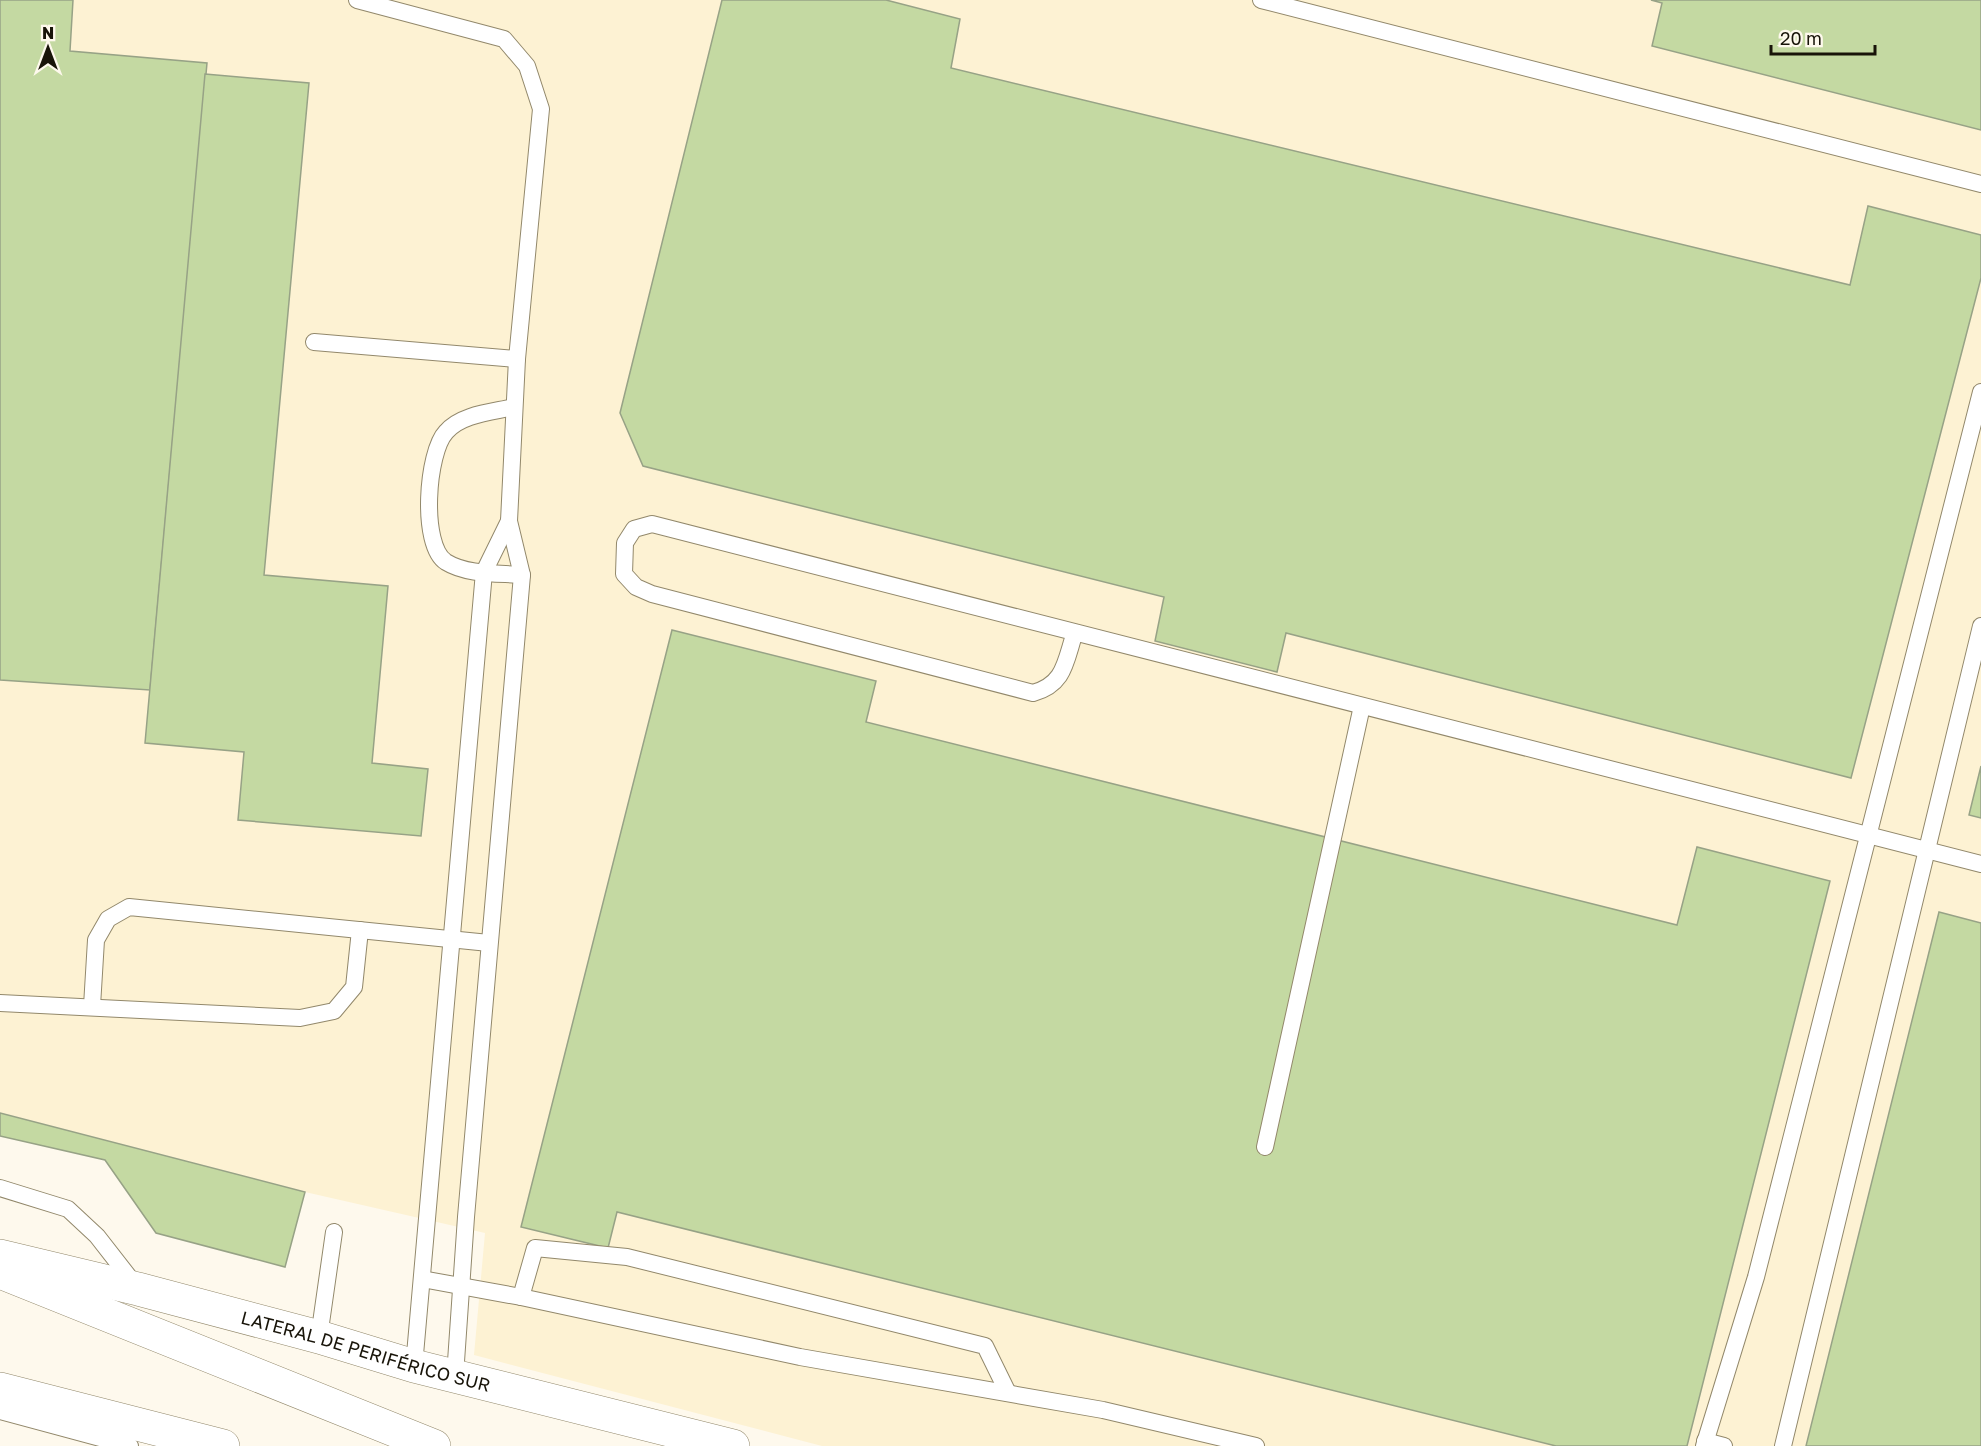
<svg xmlns="http://www.w3.org/2000/svg" width="1981" height="1446" viewBox="0 0 1981 1446" font-family="'Golos Text',sans-serif">
  <rect width="100%" height="100%" fill="#fef9ed"/>
  <path fill="#fdf2d3" d="M0,0H1981V1446H822L474,1355L485,1233L305,1192L0,1113Z"/>
  <g fill="#c4d9a2" stroke="#97a286" stroke-width="1.5">
    <path d="M0,0H73L70,51L207,63L150,690L0,680Z"/>
    <path d="M722,0H886L960,19L951,68L1850,285L1868,206L1981,235V278L1851,778L1286,633L1277,672L1155,641L1164,597L643,466L620,413Z"/>
    <path d="M1651,0H1981V130L1652,46L1662,3Z"/>
    <path d="M205,74L309,83L264,575L388,586L372,763L428,769L421,836L238,820L244,752L145,743Z"/>
    <path d="M672,630L876,681L866,722L1677,925L1697,847L1830,881L1687,1446H1556L617,1212L608,1248L521,1227Z"/>
    <path d="M1981,766V818L1969,815Z"/>
    <path d="M1939,912L1981,923V1446H1806Z"/>
    <path d="M0,1113L305,1192L285,1267L156,1233L105,1160L0,1136Z"/>
  </g>
  <g fill="none" stroke-linecap="round" stroke-linejoin="round">
    <defs>
      <g id="service">
        <path d="M357,0L504,39L527,66L541,109L517,359L509,521L522,575L466,1217L455,1376"/>
        <path d="M1261,0L1981,184"/>
        <path d="M314,342L517,359"/>
        <path d="M514,407C493,412 461,414 446,432C427,452 420,545 446,562C467,575 498,573 522,575"/>
        <path d="M1075,632C1065,662 1065,684 1033,693L652,594L636,587L624,574L625,543L634,529L652,524L1981,864"/>
        <path d="M0,1003L300,1018L334,1011L354,987L360,930"/>
        <path d="M92,1006L96,940L108,919L129,907L489,943"/>
        <path d="M1265,1147L1362,706"/>
        <path d="M0,1188L68,1209L97,1236L136,1286"/>
        <path d="M422,1279L521,1297L800,1357L1103,1410L1256,1446"/>
        <path d="M521,1297L535,1248L627,1257L985,1346L1008,1393"/>
        <path d="M319,1337L334,1232"/>
        <path d="M414,1366L484,572L509,521"/>
        <path d="M0,1411L130,1446"/>
        <path d="M1705,1441L1724,1446"/>
        <path d="M1704,1446L1756,1277L1981,392"/>
        <path d="M1783,1446L1981,626"/>
      </g>
      <g id="tertiary">
        <path id="s1" d="M0,1256L138,1289L319,1337L414,1366L733,1446"/>
      </g>
      <g id="trunk">
        <path d="M0,1272L434,1446"/>
        <path d="M0,1389L223,1446"/>
      </g>
    </defs>
    <use href="#service" stroke="#92886b" stroke-width="18"/>
    <use href="#tertiary" stroke="#92886b" stroke-width="34"/>
    <use href="#trunk" stroke="#92886b" stroke-width="34"/>
    <use href="#service" stroke="#fff" stroke-width="16"/>
    <use href="#tertiary" stroke="#fff" stroke-width="33"/>
    <use href="#trunk" stroke="#fff" stroke-width="33"/>
  </g>
  <g text-anchor="middle" dominant-baseline="central" stroke-width="6" stroke-linejoin="round" paint-order="stroke">
    <g font-size="18" fill="#181409" stroke="#fef9ed">
      <text stroke="none"><textPath href="#s1" startOffset="378">LATERAL DE PERIFÉRICO SUR</textPath></text>
    </g>
  </g>
  <g transform="translate(48 48)" stroke="#fef9ed" stroke-width="4.5" paint-order="stroke">
  <path d="M0-4.5L10 22L0 15L-10 22Z" fill="#181409"/>
  <text y="-9" font-size="16" font-weight="bold" text-anchor="middle" fill="#181409">N</text>
  </g>
  <path d="M1771 45v9h104v-9" fill="none" stroke="#181409" stroke-width="3"/>
  <text x="1780" y="45" font-size="18" fill="#181409" stroke="#fef9ed" stroke-width="4.5" paint-order="stroke">20 m</text>
</svg>
